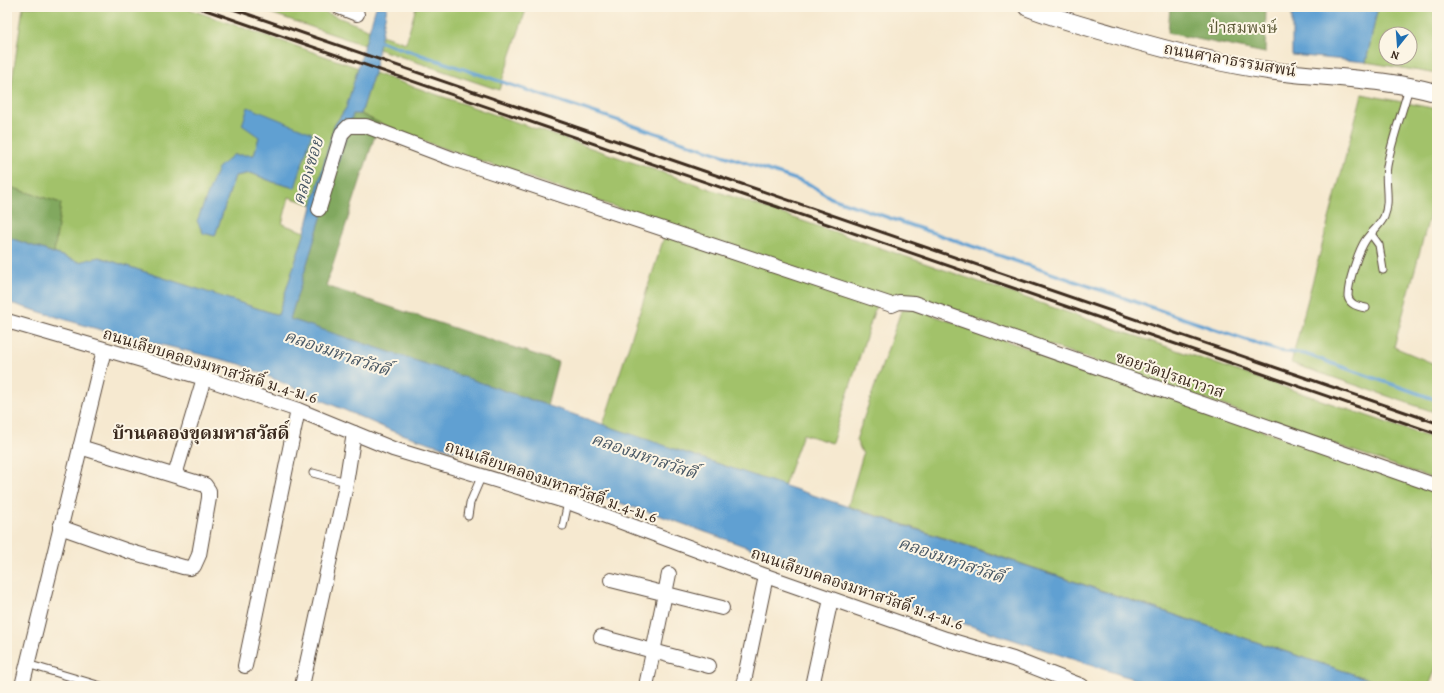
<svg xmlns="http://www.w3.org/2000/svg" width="1444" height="693" viewBox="0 0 1444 693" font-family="Alegreya,'Noto Serif Thai',serif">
  <rect width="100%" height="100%" fill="#fcf5e5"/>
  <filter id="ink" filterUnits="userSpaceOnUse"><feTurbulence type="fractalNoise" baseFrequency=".025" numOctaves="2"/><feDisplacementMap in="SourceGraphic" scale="8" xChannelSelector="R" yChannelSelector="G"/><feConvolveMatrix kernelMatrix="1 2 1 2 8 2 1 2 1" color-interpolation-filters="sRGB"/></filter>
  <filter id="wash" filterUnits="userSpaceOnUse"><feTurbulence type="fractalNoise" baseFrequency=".012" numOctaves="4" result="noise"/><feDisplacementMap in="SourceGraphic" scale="16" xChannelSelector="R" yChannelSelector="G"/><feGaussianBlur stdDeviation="0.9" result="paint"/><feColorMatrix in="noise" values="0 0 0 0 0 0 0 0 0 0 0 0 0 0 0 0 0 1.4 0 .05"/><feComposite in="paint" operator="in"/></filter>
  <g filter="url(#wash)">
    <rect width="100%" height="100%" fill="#f6e9d0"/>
    <g fill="#a2c26a" stroke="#6e7644" fill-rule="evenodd">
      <path d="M23,7H183L359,68L346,108L334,126L313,205L289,197L282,224L305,232L278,315L99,257L79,262L54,253L61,203L7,186V116ZM259,137L295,188L273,182L251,173L235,176L215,236L203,233L233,155L254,156Z"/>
      <path d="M253,7H312L370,30L364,45Z"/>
      <path d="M416,7H527L499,90L378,49L381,35L406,43Z"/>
      <path d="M1378,7H1437V74L1366,62ZM1386,34H1410V58H1386Z"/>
      <path d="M374,73L1437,440V480L917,299L890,296L880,293L832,443L803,434L784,486L603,425L668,225L405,135L361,114Z"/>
      <path d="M1362,94L1437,109V188L1394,347L1437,365V413L1291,363Z"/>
      <path d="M912,308L1437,491V643L1435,650C1442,659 1432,677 1429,686H1389L848,506L863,454L856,440L901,311Z"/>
    </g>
    <g fill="#81a85e" stroke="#5e693e">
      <path d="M1170,7H1266L1265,53L1168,33Z"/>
      <path d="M353,114H361L379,123L326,286L558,362L547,405L290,319Z"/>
      <path d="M7,186L61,203L54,253L7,237Z"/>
    </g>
    <g fill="#60a0d2" stroke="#4e6578">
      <path d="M376,7H387L374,73L361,114H353L290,319L435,367L704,459L1389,686H1155L913,607L661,516L392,431L240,364L90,327L7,302V237L79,262L99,257L278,315L305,232L334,126L346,108Z"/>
      <path d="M1292,7H1378L1366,62L1292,55Z"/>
      <path d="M248,107L312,133L295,188L273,182L251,173L235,176L215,236L203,233L197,221L218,168L233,155H254L259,137L242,125Z"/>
    </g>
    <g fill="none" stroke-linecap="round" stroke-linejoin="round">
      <path stroke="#60a0d2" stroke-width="3.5" d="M376,40L809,184L831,198L1279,351L1305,354L1437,400"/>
    </g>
  </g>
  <g filter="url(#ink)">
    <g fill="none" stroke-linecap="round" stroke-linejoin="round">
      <defs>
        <g id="service">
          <path d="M1371,234L1379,245L1383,270"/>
          <path d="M1366,308C1359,307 1349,305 1348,296C1348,283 1358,252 1365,241C1371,232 1379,227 1384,217C1391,201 1384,183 1387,166C1392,139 1402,113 1409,87"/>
          <path d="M313,473L346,482"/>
          <path d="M468,516L470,503L482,475"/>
          <path d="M563,526L568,502"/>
          <path d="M27,664L101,686"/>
        </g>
        <g id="minor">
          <path d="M339,7L357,14"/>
          <path d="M319,209L342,133L349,126H366L453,159L892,305L899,302L914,303L1437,486"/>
          <path d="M7,321L204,378L298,410L393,449L568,502L766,576L946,639L1013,659L1082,686"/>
          <path d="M175,475L204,378"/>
          <path d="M60,527L128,551L183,567L190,568L194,566L199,555L209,498V491L205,485L80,447"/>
          <path d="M611,580L722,608"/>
          <path d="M601,637L709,666"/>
          <path d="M245,666L298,410"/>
          <path d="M22,686L104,350"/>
          <path d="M302,686L345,490L354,433"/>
          <path d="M646,686L669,574"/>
          <path d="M743,686L766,576"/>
          <path d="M812,686L831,599"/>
        </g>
        <path id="tertiary" d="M1027,7C1057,19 1088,27 1119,36C1170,51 1220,64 1272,71C1327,78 1384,78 1437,93"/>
      </defs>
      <use href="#service" stroke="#574739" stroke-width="9"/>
      <use href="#minor" stroke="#574739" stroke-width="16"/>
      <use href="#tertiary" stroke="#574739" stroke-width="19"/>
      <use href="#service" stroke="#fff" stroke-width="7"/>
      <use href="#minor" stroke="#fff" stroke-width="14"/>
      <use href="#tertiary" stroke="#fff" stroke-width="17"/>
      <g stroke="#3b2a1e" stroke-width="3">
        <path d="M197,7L1437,434"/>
        <path d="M227,7L1437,423"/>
      </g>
    </g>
  </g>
  <g text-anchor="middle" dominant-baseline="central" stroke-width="4" stroke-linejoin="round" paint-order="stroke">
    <g font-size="16" fill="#5a5835" stroke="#fcf5e5">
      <text x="1243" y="28">ป่าสมพงษ์</text>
    </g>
    <g font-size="16" fill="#3b2a1e" stroke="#fcf5e5">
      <text transform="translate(1230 60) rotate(10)">ถนนศาลาธรรมสพน์</text>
      <text transform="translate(210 366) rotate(17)">ถนนเลียบคลองมหาสวัสดิ์ ม.4-ม.6</text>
      <text transform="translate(1170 375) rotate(19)">ซอยวัดปุรณาวาส</text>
      <text transform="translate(551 482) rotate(19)">ถนนเลียบคลองมหาสวัสดิ์ ม.4-ม.6</text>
      <text transform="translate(857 589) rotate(19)">ถนนเลียบคลองมหาสวัสดิ์ ม.4-ม.6</text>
    </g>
    <g font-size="17" font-style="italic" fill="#4a5966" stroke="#fcf5e5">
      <text transform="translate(308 171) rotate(-73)">คลองซอย</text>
      <text transform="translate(337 353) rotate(19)">คลองมหาสวัสดิ์</text>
      <text transform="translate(644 456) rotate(19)">คลองมหาสวัสดิ์</text>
      <text transform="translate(951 560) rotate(19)">คลองมหาสวัสดิ์</text>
    </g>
    <g font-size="18" font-weight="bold" fill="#3b2a1e" stroke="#fcf5e5">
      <text x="201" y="433">บ้านคลองขุดมหาสวัสดิ์</text>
    </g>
  </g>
  <rect width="1444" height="693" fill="none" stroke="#fcf5e5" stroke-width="24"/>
  <g transform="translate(1398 46) rotate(197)"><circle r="19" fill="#fcf5e5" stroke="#afa495"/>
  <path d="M0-3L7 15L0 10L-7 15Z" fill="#1f6fb2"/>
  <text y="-6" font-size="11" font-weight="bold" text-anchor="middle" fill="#3b2a1e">N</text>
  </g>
</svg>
